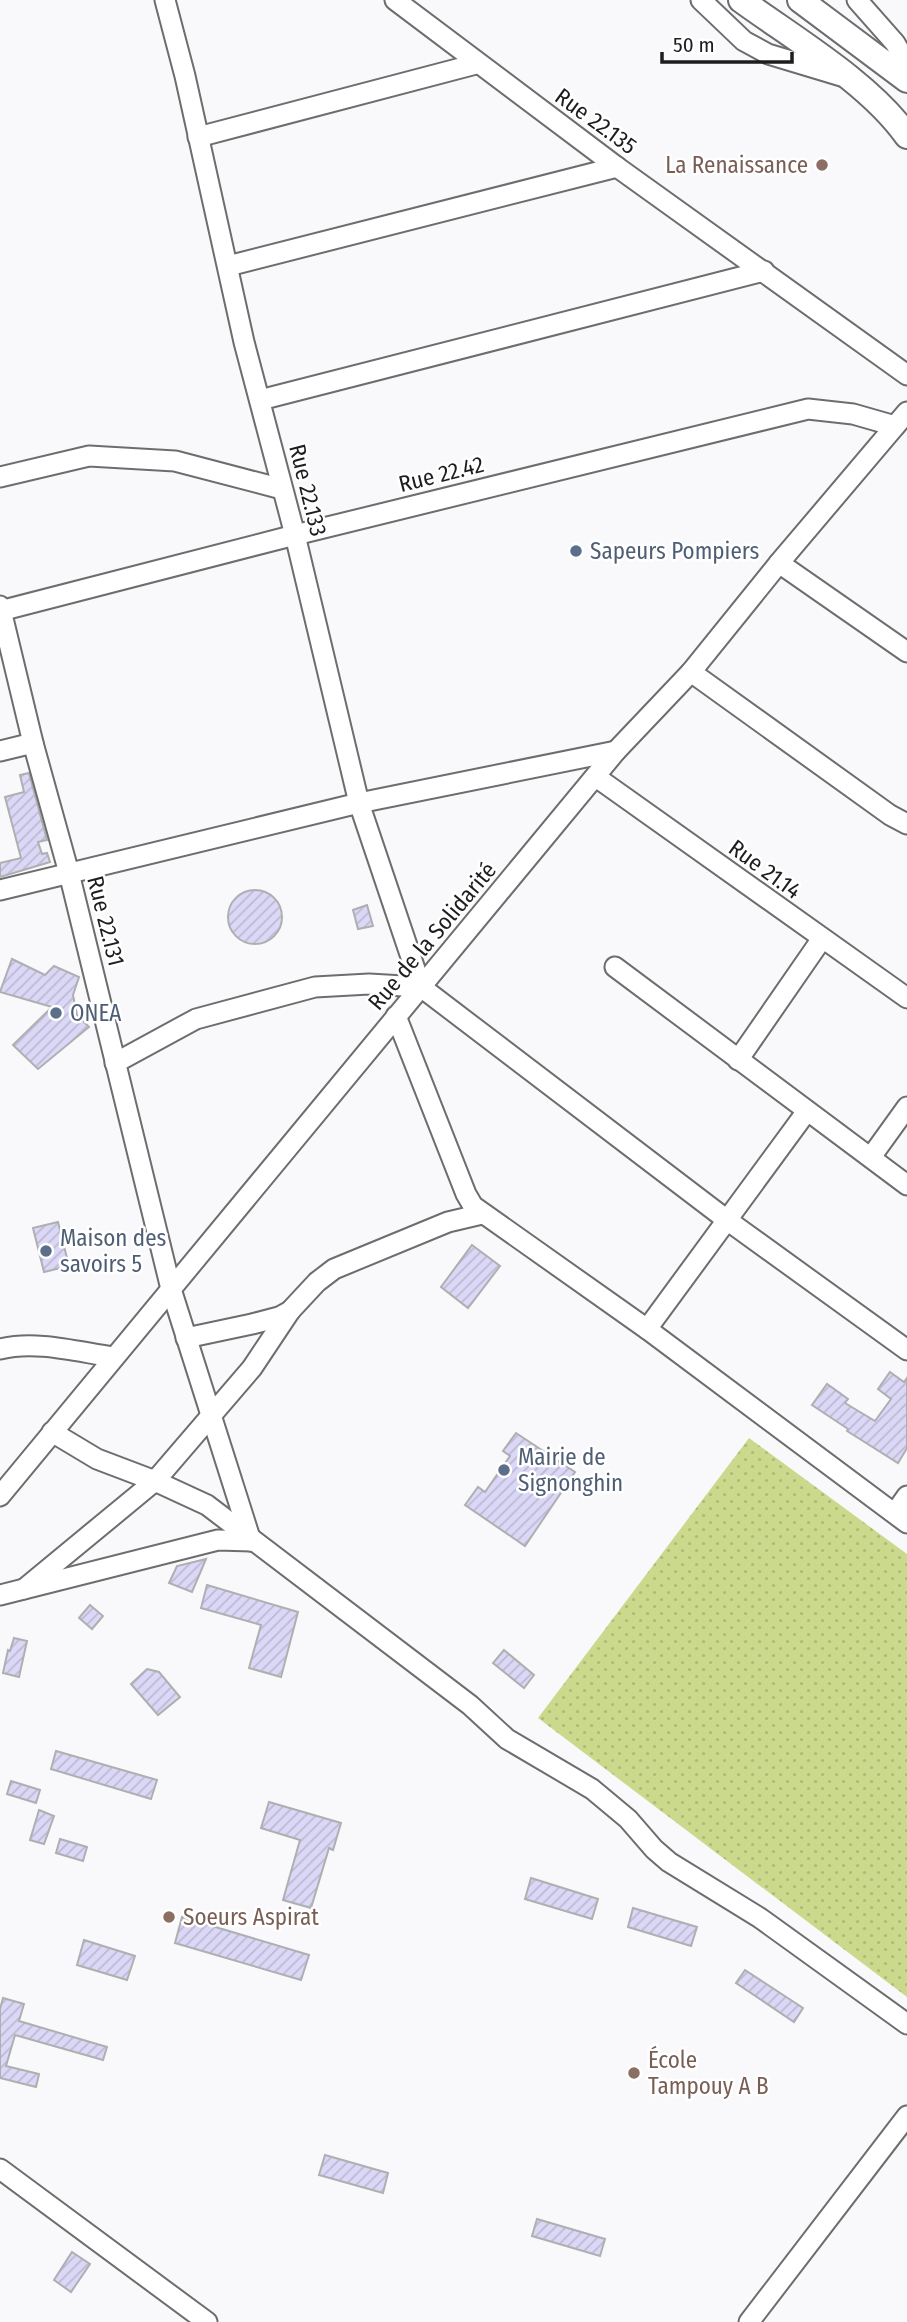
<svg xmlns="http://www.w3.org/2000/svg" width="907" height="2322" viewBox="0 0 907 2322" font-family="'Fira Sans Condensed',sans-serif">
  <defs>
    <pattern id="grass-dots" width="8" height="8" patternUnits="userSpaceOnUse" patternTransform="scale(1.75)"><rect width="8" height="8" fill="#cbd98c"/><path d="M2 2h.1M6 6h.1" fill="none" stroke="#aeba78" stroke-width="1.8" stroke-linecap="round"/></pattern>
    <pattern id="building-hatch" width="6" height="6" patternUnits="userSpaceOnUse" patternTransform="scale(1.75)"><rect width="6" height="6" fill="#dad8f6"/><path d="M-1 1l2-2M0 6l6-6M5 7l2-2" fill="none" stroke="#bbb9d2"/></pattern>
  </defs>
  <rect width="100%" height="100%" fill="#f9f9fc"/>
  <path fill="url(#grass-dots)" d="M749,1438L907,1554V1997L538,1718Z"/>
  <g fill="url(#building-hatch)" stroke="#afafb2" stroke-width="2">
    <path d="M29,773L47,840L38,842L42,854L47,853L50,862L0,877V863L21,858L5,797L24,792L20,775Z"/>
    <circle cx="255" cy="917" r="27"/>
    <path d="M367,905L373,926L358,929L353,910Z"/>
    <path d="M12,959L45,975L54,966L79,977L73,995L77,1015L89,1027L38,1069L13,1045L52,1007L0,992Z"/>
    <path d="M58,1222L69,1266L44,1272L33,1228Z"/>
    <path d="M472,1245L500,1266L468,1308L441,1287Z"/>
    <path d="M890,1372L904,1382L907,1378V1448L898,1463L847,1431L848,1429L812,1405L827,1384L848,1399L845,1403L875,1421L891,1399L878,1389Z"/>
    <path d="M516,1433L575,1472L525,1546L465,1505L478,1487L485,1492L510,1456L503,1451Z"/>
    <path d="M206,1559L192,1592L169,1583L177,1566Z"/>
    <path d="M207,1585L298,1612L281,1677L249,1668L261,1625L201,1608Z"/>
    <path d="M90,1605L103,1616L92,1629L79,1618Z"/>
    <path d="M14,1638L27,1641L19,1677L3,1673L8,1650L10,1651Z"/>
    <path d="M504,1650L534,1675L524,1688L493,1663Z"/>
    <path d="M147,1669L159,1672L180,1697L158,1715L131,1684Z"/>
    <path d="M56,1751L157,1780L151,1799L51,1769Z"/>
    <path d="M11,1781L40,1790L36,1803L7,1794Z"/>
    <path d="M269,1802L341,1823L333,1850L329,1848L311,1908L283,1900L300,1840L261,1828Z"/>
    <path d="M39,1810L54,1816L44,1844L30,1840Z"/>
    <path d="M60,1839L87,1847L83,1861L56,1853Z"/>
    <path d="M531,1878L598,1899L592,1919L525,1899Z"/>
    <path d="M633,1908L697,1927L691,1946L628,1927Z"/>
    <path d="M182,1917L309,1955L301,1980L175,1943Z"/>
    <path d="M84,1940L135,1956L127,1980L77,1965Z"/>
    <path d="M745,1970L803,2008L794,2022L736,1983Z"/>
    <path d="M3,1998L24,2004L19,2021L107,2047L103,2060L15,2035L6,2066L39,2074L36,2087L0,2078V2009Z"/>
    <path d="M325,2155L388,2173L383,2193L319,2175Z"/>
    <path d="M537,2219L605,2239L600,2256L532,2236Z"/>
    <path d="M72,2252L90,2264L71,2292L54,2280Z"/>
  </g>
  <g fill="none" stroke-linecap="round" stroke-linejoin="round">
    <defs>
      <g id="minor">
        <path d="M165,0L185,76L244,342L295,535L359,803L421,987"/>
        <path d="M395,0L617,167L907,375"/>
        <path d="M701,0L744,41L768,54L841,76"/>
        <path d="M857,0L895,43L907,64"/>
        <path d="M198,137L476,64"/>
        <path d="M228,266L617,167"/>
        <path d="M260,400L764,271"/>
        <path d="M0,477L89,456L175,461L282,489"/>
        <path d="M779,563L907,652"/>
        <path d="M0,606L33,743L69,873L171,1289L251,1541"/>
        <path d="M0,611L295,535L808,409L853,414L895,426"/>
        <path d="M691,672L890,815L907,824"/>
        <path d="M0,751L33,743"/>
        <path d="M596,777L907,998"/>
        <path d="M0,890L359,803L616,751"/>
        <path d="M615,967L907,1185"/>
        <path d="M396,1016L466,1194L473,1206L647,1329L907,1523"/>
        <path d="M738,1060L821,940"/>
        <path d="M115,1063L196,1019L315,987L369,984L421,987L727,1220L907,1350"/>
        <path d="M871,1157L907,1107"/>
        <path d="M647,1329L807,1111"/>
        <path d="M186,1338L252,1324L279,1317L290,1311L317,1282L334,1269L448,1222L482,1214"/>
        <path d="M0,1349C36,1340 78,1352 114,1357"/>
        <path d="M52,1432L97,1459L155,1481L207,1505L470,1705L507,1739L592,1789L628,1819L654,1849L669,1862L760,1918L907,2024"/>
        <path d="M0,1496L616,751L691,672L779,563L907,412"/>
        <path d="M895,1513L907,1496"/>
        <path d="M24,1589L155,1481L252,1368L290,1311"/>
        <path d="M0,1595L218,1540L251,1541"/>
        <path d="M0,2169L207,2322"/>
        <path d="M749,2322L907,2116"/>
      </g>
      <g id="major">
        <path d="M741,0C793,38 870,83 907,136"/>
        <path d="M800,0L907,80"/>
      </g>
    </defs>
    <use href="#minor" stroke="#6d6d6f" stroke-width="23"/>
    <use href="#major" stroke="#6d6d6f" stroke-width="28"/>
    <use href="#minor" stroke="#fff" stroke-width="19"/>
    <use href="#major" stroke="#fff" stroke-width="24"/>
  </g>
  <g fill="#8d6e63" stroke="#fff" stroke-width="2.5">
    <circle cx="822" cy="165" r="7"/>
    <circle cx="169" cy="1917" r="7"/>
    <circle cx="634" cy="2073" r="7"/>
  </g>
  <g fill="#5c6f8a" stroke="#fff" stroke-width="2.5">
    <circle cx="576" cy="551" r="7"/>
    <circle cx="56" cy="1013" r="7"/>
    <circle cx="46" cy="1251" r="7"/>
    <circle cx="504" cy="1470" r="7"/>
  </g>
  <g text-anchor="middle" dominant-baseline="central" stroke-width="5" stroke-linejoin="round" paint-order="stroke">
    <g font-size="23" fill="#1d1d1e" stroke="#fff">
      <text transform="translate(596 121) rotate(36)">Rue 22.135</text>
      <text transform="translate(441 474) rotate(-14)">Rue 22.42</text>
      <text transform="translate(308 490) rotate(76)">Rue 22.133</text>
      <text transform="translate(765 869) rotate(36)">Rue 21.14</text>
      <text transform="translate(106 921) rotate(76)">Rue 22.131</text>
      <text transform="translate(432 936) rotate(-50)">Rue de la Solidarité</text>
    </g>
    <g font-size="23" fill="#785e54" stroke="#fff" text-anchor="start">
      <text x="808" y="165" text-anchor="end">La Renaissance</text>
      <text x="183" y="1917">Soeurs Aspirat</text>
      <text x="648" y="2060">École<tspan x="648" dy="26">Tampouy A B</tspan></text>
    </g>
    <g font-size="23" fill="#4e5e75" stroke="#fff" text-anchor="start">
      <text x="590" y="551">Sapeurs Pompiers</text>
      <text x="70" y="1013">ONEA</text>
      <text x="60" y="1238">Maison des<tspan x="60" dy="26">savoirs 5</tspan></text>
      <text x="518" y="1457">Mairie de<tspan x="518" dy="26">Signonghin</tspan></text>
    </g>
  </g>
  <path d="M662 52v10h130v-10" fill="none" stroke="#1d1d1e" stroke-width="3.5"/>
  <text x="673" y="52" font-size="21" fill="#1d1d1e" stroke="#ffffff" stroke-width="5" paint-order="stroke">50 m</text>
</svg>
